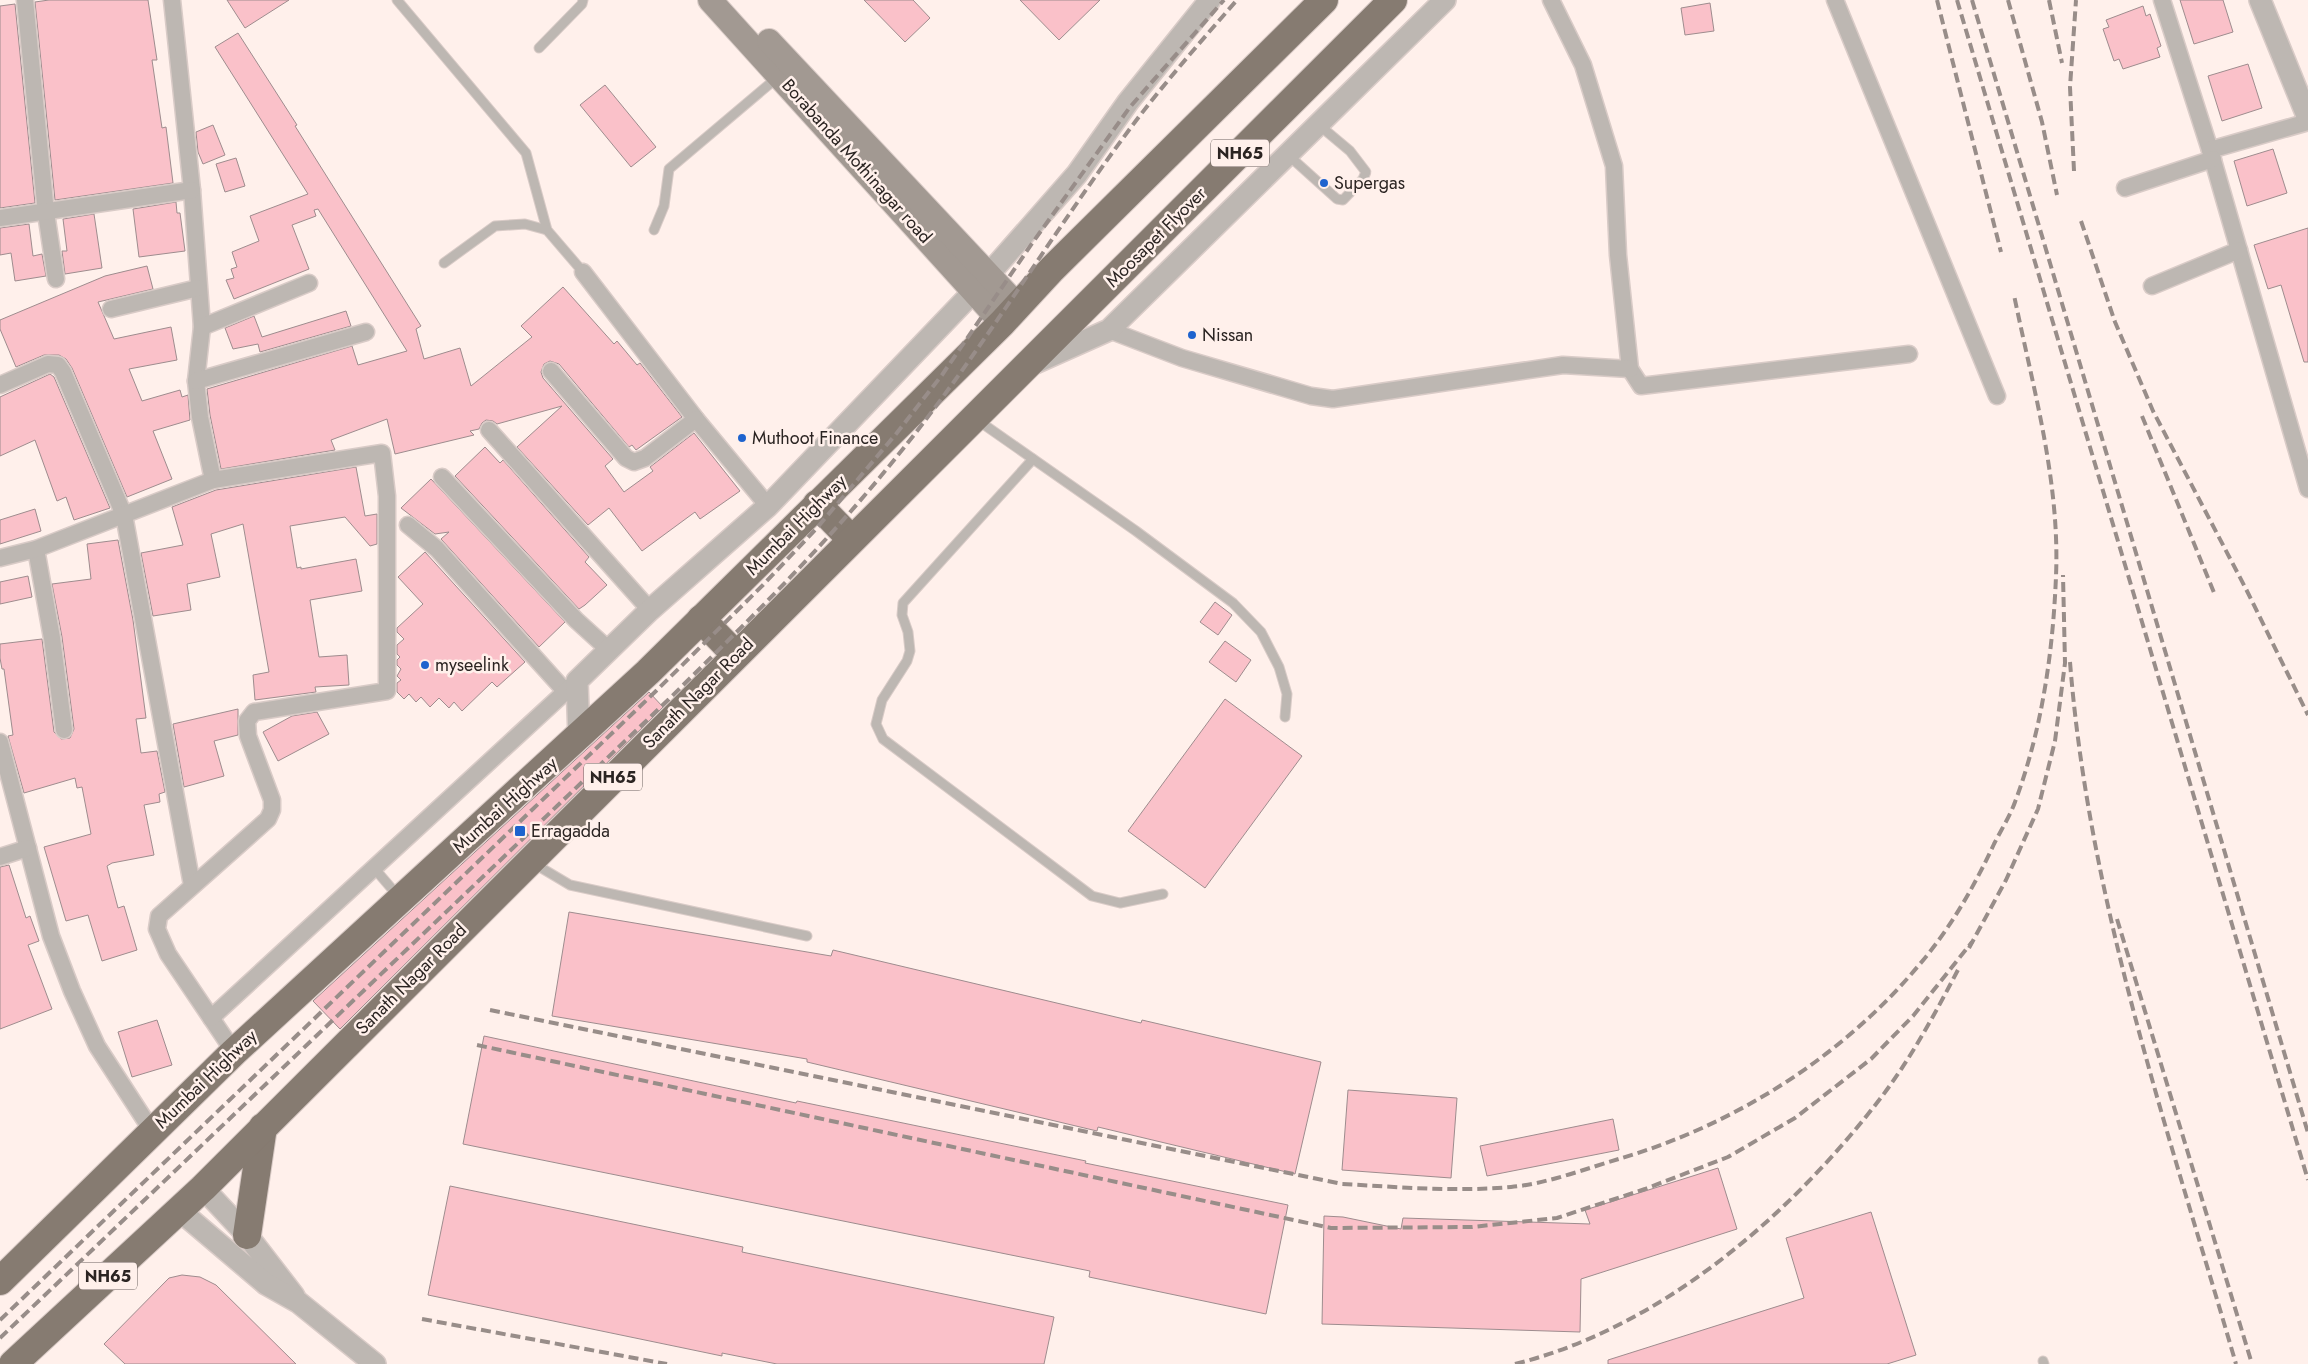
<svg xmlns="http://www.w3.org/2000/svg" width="2308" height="1364" viewBox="0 0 2308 1364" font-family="Jost,sans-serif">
  <rect width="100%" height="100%" fill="#fff0eb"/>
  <g fill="#fac1c9" stroke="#9e8c8e">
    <path d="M49,0H148L157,60H152L162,128L166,127L173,183L55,200L35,2Z"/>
    <path d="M227,0H289L245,28Z"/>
    <path d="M864,0H913L930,18L905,42Z"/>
    <path d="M1020,0H1100L1059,40Z"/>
    <path d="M2180,0H2223L2233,32L2194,44Z"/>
    <path d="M1710,3L1714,31L1685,35L1681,8Z"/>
    <path d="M15,4L35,203L0,208V6Z"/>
    <path d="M2143,6L2146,16L2150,14L2161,46L2157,48L2160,57L2123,69L2119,59L2114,61L2103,29L2109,27L2106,20Z"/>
    <path d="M238,33L297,125L295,126L421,326L416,329L424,359L460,348L471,386L532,337L521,326L563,287L614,344L617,341L637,365L640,363L682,417L636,450L632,445L629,447L559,364L550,361L544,364L541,372L543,378L613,459L605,466L624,492L653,471L650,467L694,433L740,491L700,519L695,512L642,551L609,508L588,525L517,447L562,406L497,424L493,421L486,420L482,423L479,429L470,431L474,435L395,454L387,419L331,440L335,450L221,469L210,415L207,389L352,346L358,365L407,351L318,209L314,210L316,216L292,225L309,269L234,299L226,280L234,278L231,269L237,267L232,252L259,241L250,216L308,194L215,47Z"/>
    <path d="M2248,64L2262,108L2222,121L2208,76Z"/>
    <path d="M605,85L656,147L631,167L580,105Z"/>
    <path d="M213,125L225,155L203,164L198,152L196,132Z"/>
    <path d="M2273,149L2287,193L2247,206L2234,161Z"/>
    <path d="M236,158L245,186L225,192L216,164Z"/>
    <path d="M176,202L177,213H180L185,251L139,257L133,209Z"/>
    <path d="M94,214L102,268L65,274L62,251H67L63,219Z"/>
    <path d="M29,224L33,256L42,254L46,276L15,281L11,253L0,255V228Z"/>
    <path d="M2308,228V362H2304L2281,285L2268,289L2254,245Z"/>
    <path d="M147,266L153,289L98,302L114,339L171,327L177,360L129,369L142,401L180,390L182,397L188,395L190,420L153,431L172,479L127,497L72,368L66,359L59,355H44L16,367L0,329V320L105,276Z"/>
    <path d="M346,311L351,326L260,352L258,344L233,349L225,328L254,316L262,337Z"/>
    <path d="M50,374L54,377L110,508L74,520L66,497L57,501L35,440L0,456V397Z"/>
    <path d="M485,447L500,463L503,460L589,557L585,562L607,585L585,605L579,609L455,476Z"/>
    <path d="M356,467L365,516L377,514V544L370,546L345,517L290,526L297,568L301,567V569L356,559L362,591L310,600L319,657L347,655L349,685L315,687L316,692L255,700L253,675L269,672L243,524L211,534L220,577L187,584L191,610L153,616L141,553L183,545L172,507L216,490Z"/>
    <path d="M431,479L565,622L539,647L441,539L449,532L435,534L401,508Z"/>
    <path d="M35,509L41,531L0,544V520Z"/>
    <path d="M118,540L133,620L146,718L136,719L141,753L157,751L165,792L159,794L160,802L144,805L154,855L112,863L107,866L118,908L124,906L137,950L102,961L88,915L66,921L44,847L91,834L82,787L77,788L75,778L24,793L8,736L13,735L4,669H2L0,658V644L42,639L54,732L61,739L70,738L74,729L62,637L52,584L91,579L87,544Z"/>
    <path d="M425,552L525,662L497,687L492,682L462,711L454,702L449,708L439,698L430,707L421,697L416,702L409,694L404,699L397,692V683L401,680L397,676L401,669L397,665V660L400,657L397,654V645L404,639L397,632V628L423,604L398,577Z"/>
    <path d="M28,576L32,597L0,604V582Z"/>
    <path d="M1215,602L1232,615L1218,635L1200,622Z"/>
    <path d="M1225,641L1251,660L1236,682L1209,662Z"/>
    <path d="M649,692L663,707L340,1029L313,1001Z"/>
    <path d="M1225,699L1302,756L1205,888L1128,831Z"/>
    <path d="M238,709V735L214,741L224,776L184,787L173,724Z"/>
    <path d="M317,712L329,734L278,761L263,732L292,716Z"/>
    <path d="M9,865L26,918L30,916L39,941L28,945L52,1009L0,1029V867Z"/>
    <path d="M569,912L831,956L833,950L1141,1023L1142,1020L1321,1062L1295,1174L1098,1127L1097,1131L807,1062V1059L552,1016Z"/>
    <path d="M157,1020L172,1065L132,1077L118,1032Z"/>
    <path d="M484,1036L796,1103L797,1101L1086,1161L1085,1163L1288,1205L1266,1314L1089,1277L1090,1271L463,1144Z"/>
    <path d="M1348,1090L1457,1098L1451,1178L1342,1170Z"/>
    <path d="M1613,1119L1619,1150L1487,1176L1480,1146Z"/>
    <path d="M1718,1168L1737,1229L1581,1279L1580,1332L1322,1324L1324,1216L1343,1217L1401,1229L1403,1218L1590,1224L1585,1210Z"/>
    <path d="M450,1186L743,1247L742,1252L1054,1317L1044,1364H777L722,1353V1356L428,1295Z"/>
    <path d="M1871,1212L1916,1355L1887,1364H1608V1360L1804,1298L1786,1238Z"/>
    <path d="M182,1275L200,1277L216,1285L296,1364H125L104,1344L169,1278Z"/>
  </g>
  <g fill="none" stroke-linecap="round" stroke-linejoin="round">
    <defs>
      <g id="service">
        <path d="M397,0L526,153L547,230L583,272"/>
        <path d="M539,48L582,4L583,0"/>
        <path d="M1287,154L1337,199L1343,200L1363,179L1366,172L1350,151L1319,125"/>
        <path d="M654,230L664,206L669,169L779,76"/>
        <path d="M444,263L495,226L525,224L547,230"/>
        <path d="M976,419L1136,531L1233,603L1261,632L1279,667L1287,694L1285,717"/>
        <path d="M1033,459L903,603L902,615L908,632L910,651L907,661L882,700L876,724L883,739L1092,896L1120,903L1163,894"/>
        <path d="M533,863L570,885L807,936"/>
        <path d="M374,868L398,896"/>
        <path d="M2043,1361L2044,1364"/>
      </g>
      <g id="minor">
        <path d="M25,0L46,213L56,279"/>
        <path d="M172,0L192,190L202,327L196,381L200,417L213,480"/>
        <path d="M1551,0L1583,65L1614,166L1618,255L1630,369L1641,386L1909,354"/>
        <path d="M1835,0L1997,396"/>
        <path d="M2162,0L2210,150L2308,489"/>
        <path d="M2210,150L2308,122"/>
        <path d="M2125,188L2213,159"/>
        <path d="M0,218L192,190"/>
        <path d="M583,272L696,419L768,506"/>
        <path d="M2152,286L2239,250"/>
        <path d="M111,309L198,288"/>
        <path d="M202,327L309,283"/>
        <path d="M1109,330L1182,358L1311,396L1333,399L1563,365L1630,369"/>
        <path d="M551,371L626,458L634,462L645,458L696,419"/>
        <path d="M196,381L366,332"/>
        <path d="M0,385L48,364L58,365L63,372L124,515L192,885"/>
        <path d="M489,430L650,610"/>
        <path d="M442,477L576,620L609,650"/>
        <path d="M408,525L437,549L565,691"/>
        <path d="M36,549L52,638L64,730"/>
        <path d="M0,558L36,549L213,480L382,453L387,496V691L254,712L247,721L248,736L272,800V810L268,819L159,916L157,929L168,954L234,1052"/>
        <path d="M0,742L51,936L72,991L97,1046L152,1131"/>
        <path d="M0,857L28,848"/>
        <path d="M211,1018L577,681"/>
      </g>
      <g id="tertiary">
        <path d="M2260,0L2308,118"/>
        <path d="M1035,363L1109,330L1445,0"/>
        <path d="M579,738L577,681L650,610L768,506L974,291L1077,174L1128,102L1210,0"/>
        <path d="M203,1188L247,1235L294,1296"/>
        <path d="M179,1210L266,1284L298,1302L375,1364"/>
      </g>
      <g id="secondary">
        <path d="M710,0L1002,323"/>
        <path d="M769,41L1018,306"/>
      </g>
      <g id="trunk">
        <path d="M817,504L851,539"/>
        <path d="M701,619L736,655"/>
        <path d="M247,1235L263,1127"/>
        <path d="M0,1281L234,1052L648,672L1002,323L1052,269L1324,0"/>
        <path d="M13,1364L203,1188L1393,0"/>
      </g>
    </defs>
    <use href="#service" stroke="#d9cbc7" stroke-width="11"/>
    <use href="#minor" stroke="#d9cbc7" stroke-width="19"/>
    <use href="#tertiary" stroke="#d9cbc7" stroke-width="24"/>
    <use href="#secondary" stroke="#d9cbc7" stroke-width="26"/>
    <use href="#trunk" stroke="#d9cbc7" stroke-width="30"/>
    <use href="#service" stroke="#bdb7b2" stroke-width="9"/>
    <use href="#minor" stroke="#bdb7b2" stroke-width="16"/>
    <use href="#tertiary" stroke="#bdb7b2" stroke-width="21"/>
    <use href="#secondary" stroke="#a29992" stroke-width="24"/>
    <use href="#trunk" stroke="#867b71" stroke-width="28"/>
    <g stroke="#988d89" stroke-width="4" stroke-dasharray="10 5" stroke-linecap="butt">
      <path d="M1937,0L2001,252"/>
      <path d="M1957,0L2308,1180"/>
      <path d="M1972,0L2308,1133"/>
      <path d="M2008,0L2042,122L2057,195"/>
      <path d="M2049,0L2062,63"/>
      <path d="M2074,171L2070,87L2076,0"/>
      <path d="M2081,221L2115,322L2153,411L2246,589L2308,715"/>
      <path d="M2142,416L2215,595"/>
      <path d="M2070,662C2089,903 2169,1133 2236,1364"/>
      <path d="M2117,919L2252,1364"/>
      <path d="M1969,948L2006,880L2038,809L2055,741L2065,663L2063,575"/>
      <path d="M490,1010L1342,1184C1398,1187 1455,1192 1511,1187C1546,1184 1588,1168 1622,1158C1736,1124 1843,1056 1919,965C1950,929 1974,887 1994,844C2001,830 2010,816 2015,802C2042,730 2053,652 2056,576C2060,481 2033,388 2014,295"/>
      <path d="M477,1045L1331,1228L1472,1227L1557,1218L1645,1189L1728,1157L1795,1118L1871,1059L1913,1016L1972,942"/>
      <path d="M422,1319L667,1364"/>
      <path d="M0,1320L656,691L763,585L816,529L896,434L942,375L1033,242L1130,107L1224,0"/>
      <path d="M0,1338L668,700C748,621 828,543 898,455C984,349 1053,231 1135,122C1167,80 1202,40 1237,0"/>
      <path d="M1515,1364C1663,1327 1792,1214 1883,1095C1913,1055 1937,1010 1960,966"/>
    </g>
  </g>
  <g fill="#1e63ce" stroke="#fff0eb" stroke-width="2">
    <circle cx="1324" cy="183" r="5"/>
    <circle cx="1192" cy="335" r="5"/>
    <circle cx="742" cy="438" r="5"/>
    <circle cx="425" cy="665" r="5"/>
    <rect x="514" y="825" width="12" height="12" rx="2.5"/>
  </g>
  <g text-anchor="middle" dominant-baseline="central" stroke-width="5" stroke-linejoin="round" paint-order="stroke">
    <g fill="#fff0eb" stroke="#6b615e" stroke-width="1">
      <rect x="1211" y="139.5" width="58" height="27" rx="4"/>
      <rect x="584" y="763.5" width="58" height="27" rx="4"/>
      <rect x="79" y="1262.5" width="58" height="27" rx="4"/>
    </g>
    <g font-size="16" font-weight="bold" fill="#2b2422">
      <text x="1240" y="153">NH65</text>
      <text x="613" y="777">NH65</text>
      <text x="108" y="1276">NH65</text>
    </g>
    <g font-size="18" fill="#2b2422" stroke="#fff0eb">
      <text transform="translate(857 161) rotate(48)">Borabanda Mothinagar road</text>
      <text transform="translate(1156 237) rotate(-45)">Moosapet Flyover</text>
      <text transform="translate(796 525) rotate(-45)">Mumbai Highway</text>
      <text transform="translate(698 693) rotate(-45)">Sanath Nagar Road</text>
      <text transform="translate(505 805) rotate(-42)">Mumbai Highway</text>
      <text transform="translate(411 979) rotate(-45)">Sanath Nagar Road</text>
      <text transform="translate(206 1079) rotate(-44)">Mumbai Highway</text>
    </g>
    <g font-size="18" fill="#2b2422" stroke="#fff0eb" text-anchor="start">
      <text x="1334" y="183">Supergas</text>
      <text x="1202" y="335">Nissan</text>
      <text x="752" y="438">Muthoot Finance</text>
      <text x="435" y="665">myseelink</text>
      <text x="531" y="831">Erragadda</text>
    </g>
  </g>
</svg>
